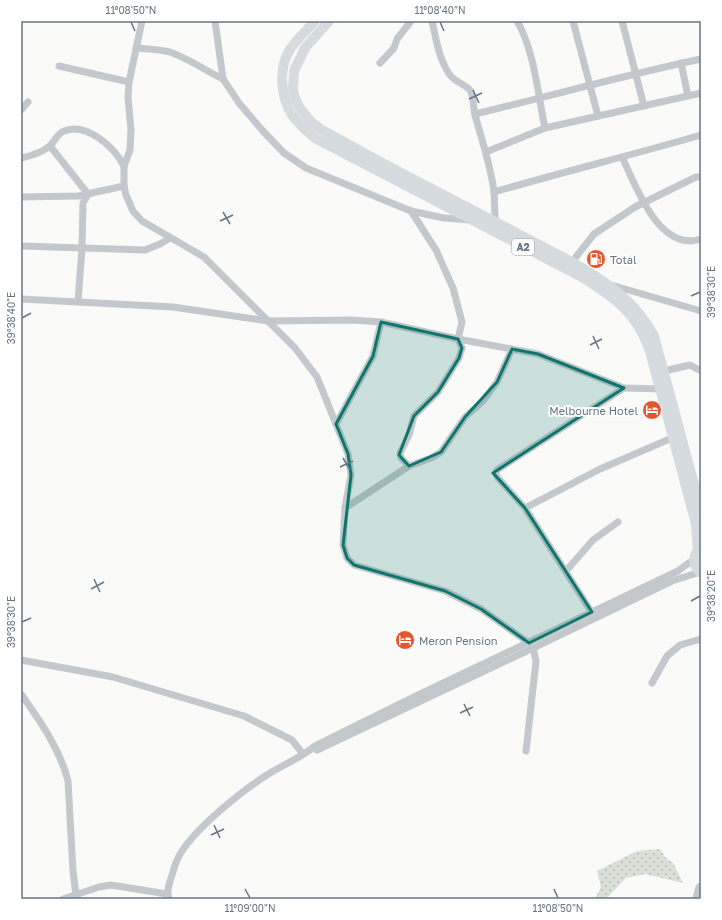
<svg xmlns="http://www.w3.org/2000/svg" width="722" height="920" viewBox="0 0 722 920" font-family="'Golos Text',sans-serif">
  <defs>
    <pattern id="garden-dots" width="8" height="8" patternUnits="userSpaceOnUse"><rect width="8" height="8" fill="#dadfd7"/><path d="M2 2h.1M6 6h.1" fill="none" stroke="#b4b9b4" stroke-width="1.8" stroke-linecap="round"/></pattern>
  </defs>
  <rect width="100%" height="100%" fill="#fafaf8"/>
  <path fill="url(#garden-dots)" d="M660,849L666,858L673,863L683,883L645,874L626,878L606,899H595L601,887L597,871L637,851Z"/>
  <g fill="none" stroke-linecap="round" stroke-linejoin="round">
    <g stroke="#c3c8cc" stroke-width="7">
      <path d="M142,21L129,82L128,98L131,130L130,150L124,166V186L126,195L133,211L142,221L204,257L295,348L317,377L348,454L351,475L345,508L343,545L347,558L354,565L445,591L481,609L529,643L533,648L536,661L526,751"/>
      <path d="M215,21L223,79L239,103L262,130L284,153L306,168L411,211L436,250L453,288L462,322L458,339L462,348L459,358L438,392L414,416L409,435L400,453L401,458L409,466L431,458L441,452L465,417L483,401L497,382L512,349"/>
      <path d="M432,21C436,39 439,60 450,75C456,83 469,86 471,92C474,99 473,108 475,115C482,141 491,166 494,192C495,203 494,215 496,226"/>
      <path d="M517,21C534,49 538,95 545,128"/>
      <path d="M573,21L598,116"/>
      <path d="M622,21L644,106"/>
      <path d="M136,48C147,49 159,49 170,52C189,59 205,70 223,79"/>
      <path d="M380,63L394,48L397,39L411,21"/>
      <path d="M681,63L688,96"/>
      <path d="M59,66L129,82"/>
      <path d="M21,110L28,102"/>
      <path d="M475,114C550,96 625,75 701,59"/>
      <path d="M50,146L88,194L83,203L82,248L78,302"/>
      <path d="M486,152L545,128L701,93"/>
      <path d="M622,157C636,186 659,253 701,239"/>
      <path d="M21,158C31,156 42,152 50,146C54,142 57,135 62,132C85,120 114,147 124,166"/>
      <path d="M494,192C563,172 632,155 701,135"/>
      <path d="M21,197L78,196L124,186"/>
      <path d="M411,211L444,218L471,220"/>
      <path d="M21,246L145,250L160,244L170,238"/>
      <path d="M572,262L594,234L635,207L696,177H701"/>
      <path d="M611,285L701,311"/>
      <path d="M21,299L173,307L268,321L351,320L381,322L458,339L538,354L624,388L664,389"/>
      <path d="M664,371L690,365L699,370H701"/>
      <path d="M336,424L373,356L381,322"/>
      <path d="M345,508L409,466"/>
      <path d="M525,508L600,469L672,438"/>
      <path d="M566,571L593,540L618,522"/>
      <path d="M594,616L525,508L498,478L496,474L497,470L624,388"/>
      <path d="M21,660L113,677L244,716L292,740L303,754"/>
      <path d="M652,683L667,656L680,645L701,639"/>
      <path d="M21,694C40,721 60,749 68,781L73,871L76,895"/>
      <path d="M317,750L533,648L672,581L700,572"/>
      <path d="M696,898L699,887L701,886"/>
      <path d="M63,899L99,887L111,885L167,894"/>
      <path d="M169,899C166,891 170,881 173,872C174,868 176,862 178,858C191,831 244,789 270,773C285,764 302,757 315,746L414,697L678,571L694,559"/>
    </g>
    <g stroke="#d6dbdf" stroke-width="10">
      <path d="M315,21C306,31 296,40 289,51C278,70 281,99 293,116C299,125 307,131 315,138L582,277C604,291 629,307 641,331C645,337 647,345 650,351L696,524L698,550"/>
      <path d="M329,21L305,48L294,71L293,90L296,101L302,111L311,122L322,130L382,163L572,262C605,281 636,301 654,336L701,510"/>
      <path d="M701,547C692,555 692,565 701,573"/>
    </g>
  </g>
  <path fill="#0f766e" fill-opacity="0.2" stroke="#0f766e" stroke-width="3" stroke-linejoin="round" d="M381,322L458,339L462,348L459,358L438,392L414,416L399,455L409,466L441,452L465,417L497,382L512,349L538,354L624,388L493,473L525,508L592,612L529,643L481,609L445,591L354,565L347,558L343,545L351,475L348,454L336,424L373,356Z"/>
  <path fill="none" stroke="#657683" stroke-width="1.5" d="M131,22L135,31M440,22L444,31M473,90L479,103M469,99L482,93M223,212L230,224M220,221L233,215M691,296L700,292M22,318L31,313M593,336L599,349M590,345L602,339M343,458L350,470M340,467L353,461M94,579L100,592M91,589L104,582M691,601L700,596M22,622L31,618M464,704L470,716M460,713L473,707M214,825L220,838M211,835L224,829M245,889L250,898M554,889L558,898"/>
  <defs>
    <symbol id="fuel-disc" viewBox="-11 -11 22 22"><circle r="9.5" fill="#e4572e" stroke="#fff"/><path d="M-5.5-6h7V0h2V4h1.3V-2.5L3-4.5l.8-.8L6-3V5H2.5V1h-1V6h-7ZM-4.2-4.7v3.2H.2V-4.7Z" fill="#fff"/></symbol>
    <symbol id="hotel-disc" viewBox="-11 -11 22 22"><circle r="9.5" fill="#e4572e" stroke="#fff"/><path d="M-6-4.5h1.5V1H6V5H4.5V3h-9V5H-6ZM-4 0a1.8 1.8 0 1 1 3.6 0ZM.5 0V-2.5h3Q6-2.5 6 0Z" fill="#fff"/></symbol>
  </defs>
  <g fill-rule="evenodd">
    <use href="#fuel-disc" x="585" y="248" width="22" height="22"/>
    <use href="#hotel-disc" x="641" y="399" width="22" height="22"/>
    <use href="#hotel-disc" x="394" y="629" width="22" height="22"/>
  </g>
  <g text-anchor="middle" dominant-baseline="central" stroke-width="4" stroke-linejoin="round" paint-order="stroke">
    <rect fill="#fff" stroke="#939fa8" stroke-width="1" x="512" y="239" width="22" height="16" rx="3"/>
    <g font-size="10" font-weight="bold" fill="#657683">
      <text x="523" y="247">A2</text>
    </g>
    <g font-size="11" fill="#657683" stroke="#fff" text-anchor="start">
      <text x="610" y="259">Total</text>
      <text x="638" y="410" text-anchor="end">Melbourne Hotel</text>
      <text x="419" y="640">Meron Pension</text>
    </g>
  </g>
  <rect width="722" height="920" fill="none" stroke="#ffffff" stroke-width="44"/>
  <rect x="22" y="22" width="678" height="876" fill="none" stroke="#657683" stroke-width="1.5"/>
  <g font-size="10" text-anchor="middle" fill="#657683">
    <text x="131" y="14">11°08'50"N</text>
    <text x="440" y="14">11°08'40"N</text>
    <text transform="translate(711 292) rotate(-90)" y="4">39°38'30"E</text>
    <text transform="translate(11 318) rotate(-90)" y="4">39°38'40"E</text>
    <text transform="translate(711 596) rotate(-90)" y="4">39°38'20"E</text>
    <text transform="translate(11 622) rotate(-90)" y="4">39°38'30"E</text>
    <text x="250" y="912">11°09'00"N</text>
    <text x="558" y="912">11°08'50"N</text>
  </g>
</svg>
